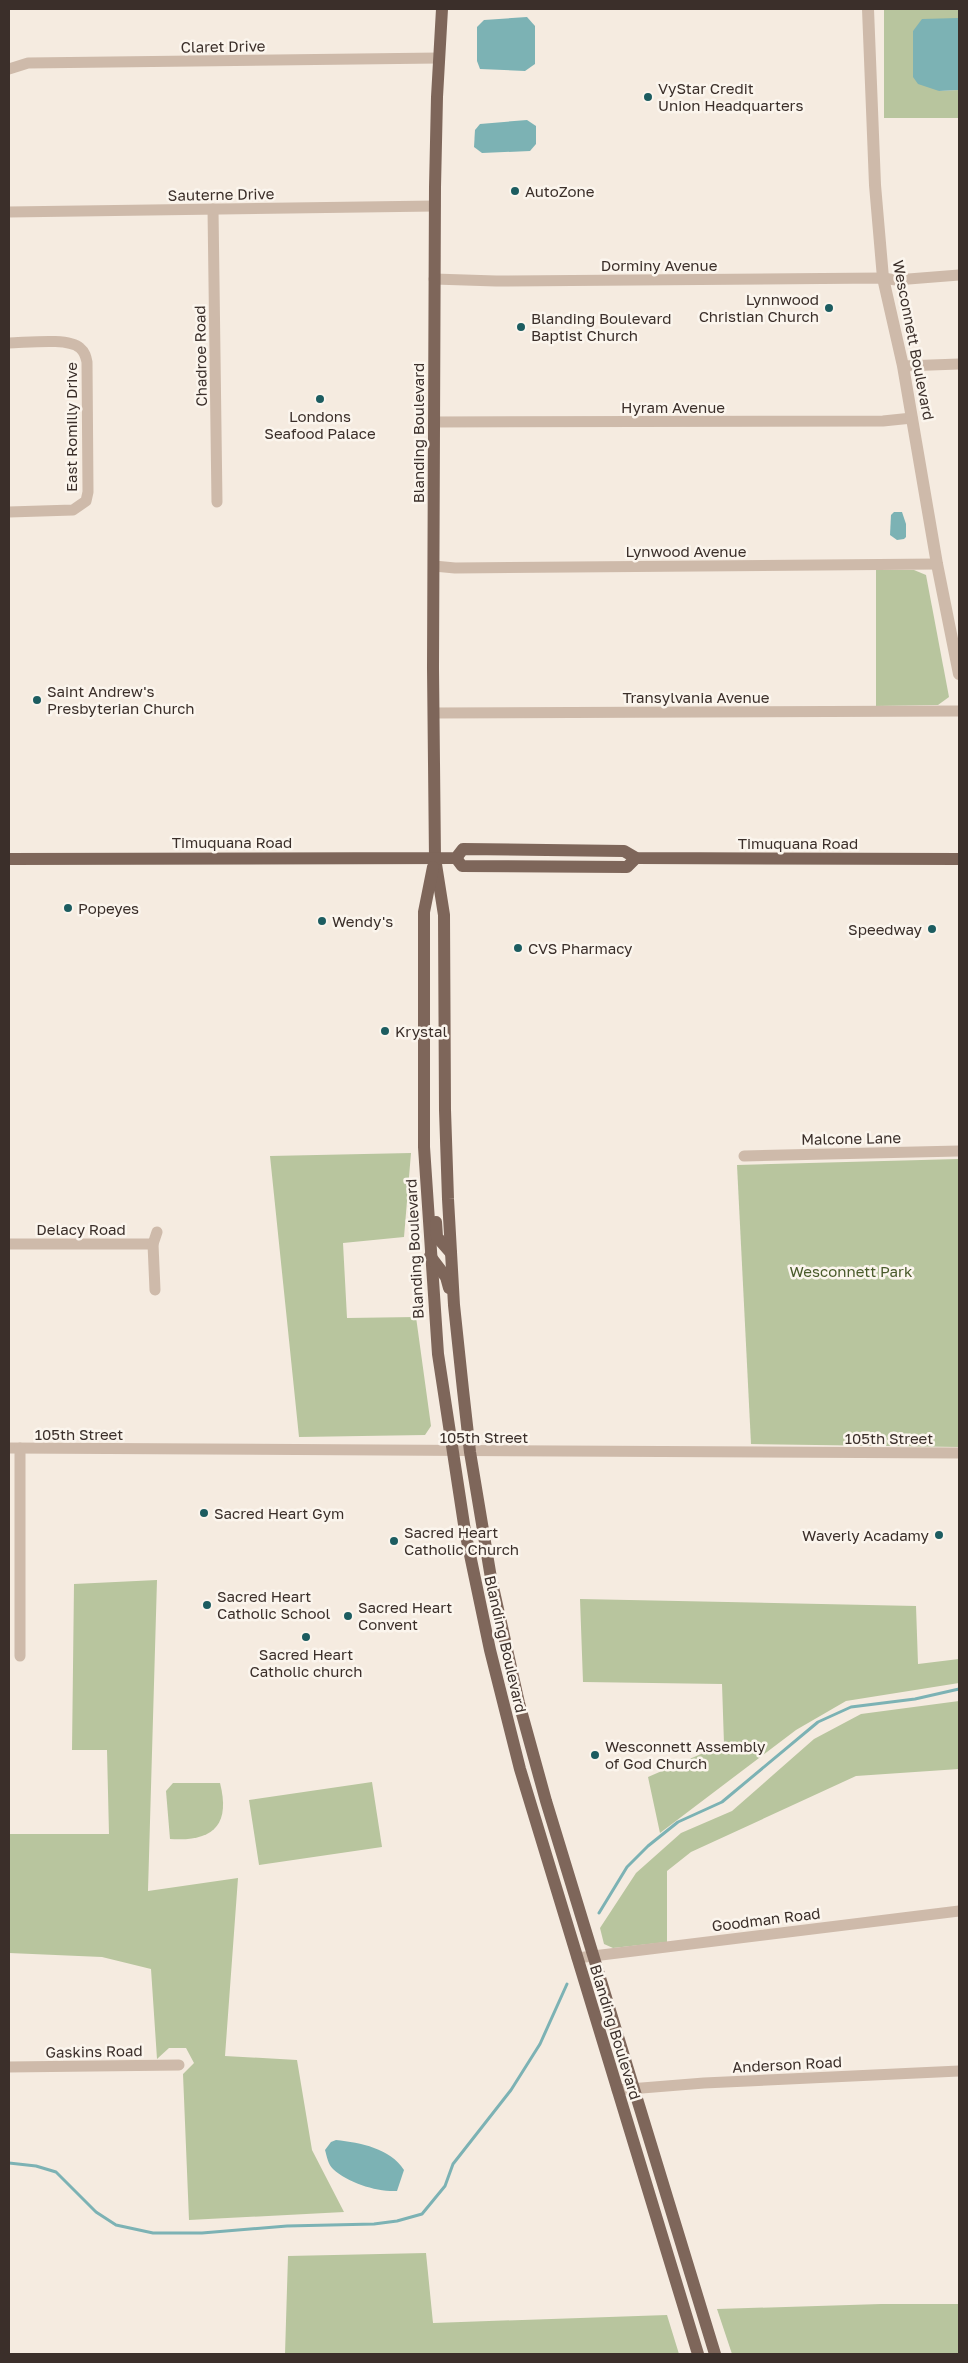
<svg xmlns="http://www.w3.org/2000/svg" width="968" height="2363" viewBox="0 0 968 2363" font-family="'Golos Text',sans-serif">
  <rect width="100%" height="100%" fill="#f5ebe0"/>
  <g fill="#b8c59e">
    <path d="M884,9H959V19L913,31L939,91L959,90V118H884Z"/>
    <path d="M876,570H914L926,575L949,697L938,705L876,706Z"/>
    <path d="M411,1153L404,1237L343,1243L347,1318L416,1317L431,1426L425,1435L299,1437L270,1156Z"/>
    <path d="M959,1159V1447L751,1444L737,1165Z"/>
    <path d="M157,1580L148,1891L238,1878L225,2056L297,2060L312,2150L344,2212L189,2220L183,2074L194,2063L186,2048H169L157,2059L151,1969L102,1957L9,1953V1834H109L107,1750H72L74,1584Z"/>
    <path d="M580,1599L916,1606L918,1664L959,1659V1683L846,1701L796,1730L660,1833L648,1777L724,1744L722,1684L583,1682Z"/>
    <path d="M959,1701V1769L856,1776L691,1852L667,1871V1942L613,1948L604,1944L600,1928L636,1873L681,1833L732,1811L814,1739L861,1714Z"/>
    <path d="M372,1782L382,1847L259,1865L249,1800Z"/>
    <path d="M173,1783H220C231,1826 212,1842 170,1839L166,1791Z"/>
    <path d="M426,2253L433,2323L667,2315L679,2354H285L288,2256Z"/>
    <path d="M881,2304H959V2354H732L717,2309Z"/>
  </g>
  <g fill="#7cb2b4">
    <path d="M527,17L535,26V64L525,71L480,69L477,61V27L484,20Z"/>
    <path d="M958,18L959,90L939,91L918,84L913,77V31L922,19Z"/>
    <path d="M527,120L536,126V144L530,151L482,153L474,147L475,130L480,124Z"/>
    <path d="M894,512H902L906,524V537L904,539L897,540L890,535L891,515Z"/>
    <path d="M336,2140C361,2143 390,2148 404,2170L397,2191C377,2192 348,2183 333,2169C328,2164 327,2157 325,2150L331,2142Z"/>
  </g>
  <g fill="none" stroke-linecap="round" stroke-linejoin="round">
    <g stroke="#7cb2b4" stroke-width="3">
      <path d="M599,1913L627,1867L648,1846L678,1822L722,1802L818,1722L851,1707L915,1699L959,1689"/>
      <path d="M9,2163L36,2166L56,2172L96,2212L116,2225L153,2233H202L287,2226L374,2224L397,2221L422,2214L445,2186L453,2164L511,2090L540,2044L567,1984"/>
    </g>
    <g stroke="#cebaaa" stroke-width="11">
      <path d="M9,69L28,63L439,58"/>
      <path d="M213,209L217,502"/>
      <path d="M9,212L435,206"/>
      <path d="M434,279L496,281L883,278L896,280L959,275"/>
      <path d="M9,343C25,343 68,337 80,348C85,352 86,357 87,362L88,492L86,501L73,510L9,512"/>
      <path d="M903,366L959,364"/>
      <path d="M434,422L883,421L912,418"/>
      <path d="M434,566L455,568L937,564"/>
      <path d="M434,713L959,711"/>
      <path d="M744,1156L959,1151"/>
      <path d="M9,1244H153"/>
      <path d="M155,1290L153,1244L157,1232"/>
      <path d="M9,1448L959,1453"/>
      <path d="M20,1448V1656"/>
      <path d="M577,1958L959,1911"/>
      <path d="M9,2067L179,2065"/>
      <path d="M617,2090L704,2083L959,2071"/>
    </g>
    <path stroke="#cebaaa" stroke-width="12" d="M868,9L875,185L883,278L903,366L937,564L959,674"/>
    <g stroke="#7e665a" stroke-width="12">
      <path d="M442,9L437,97L435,187L433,668L435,858L444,915L445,1110L448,1199L454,1305L463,1390L470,1452L491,1578L519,1703L546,1801L715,2354"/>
      <path d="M456,858L462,866L627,867L636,858"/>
      <path d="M9,859L456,858L463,849L624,851L636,858L959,859"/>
      <path d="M433,867L424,912V1147L438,1354L465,1531L490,1650L520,1769L698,2354"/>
      <path d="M436,1222L437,1237L451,1253"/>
      <path d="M430,1256L446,1277L449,1288"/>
    </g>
  </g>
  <g fill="#1c5c60" stroke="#fbf5ed" stroke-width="2">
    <circle cx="648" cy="97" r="5"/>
    <circle cx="515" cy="191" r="5"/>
    <circle cx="829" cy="308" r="5"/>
    <circle cx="521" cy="327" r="5"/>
    <circle cx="320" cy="399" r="5"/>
    <circle cx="37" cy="700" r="5"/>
    <circle cx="68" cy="908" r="5"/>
    <circle cx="322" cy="921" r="5"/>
    <circle cx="932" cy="929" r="5"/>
    <circle cx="518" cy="948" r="5"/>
    <circle cx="385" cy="1031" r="5"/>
    <circle cx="204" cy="1513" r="5"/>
    <circle cx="939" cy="1535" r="5"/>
    <circle cx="394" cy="1541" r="5"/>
    <circle cx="207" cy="1605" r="5"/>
    <circle cx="348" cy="1616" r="5"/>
    <circle cx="306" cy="1637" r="5"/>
    <circle cx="595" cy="1755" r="5"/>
  </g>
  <g text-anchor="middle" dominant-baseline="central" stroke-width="5" stroke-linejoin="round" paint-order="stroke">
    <g font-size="15" fill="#3b2f2a" stroke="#fbf5ed">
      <text transform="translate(223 46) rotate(-1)">Claret Drive</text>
      <text transform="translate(221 194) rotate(-1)">Sauterne Drive</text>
      <text x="659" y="265">Dorminy Avenue</text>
      <text transform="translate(914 340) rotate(79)">Wesconnett Boulevard</text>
      <text transform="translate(200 356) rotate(-91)">Chadroe Road</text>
      <text x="673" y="407">Hyram Avenue</text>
      <text transform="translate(71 427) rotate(-90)">East Romilly Drive</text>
      <text transform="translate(418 433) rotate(-90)">Blanding Boulevard</text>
      <text x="686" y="551">Lynwood Avenue</text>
      <text x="696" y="697">Transylvania Avenue</text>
      <text x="232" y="842">Timuquana Road</text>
      <text x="798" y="843">Timuquana Road</text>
      <text transform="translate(851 1138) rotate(-1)">Malcone Lane</text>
      <text x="81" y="1229">Delacy Road</text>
      <text transform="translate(414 1249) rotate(-93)">Blanding Boulevard</text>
      <text x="79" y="1434">105th Street</text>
      <text x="484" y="1437">105th Street</text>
      <text x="889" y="1438">105th Street</text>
      <text transform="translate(506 1644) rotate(77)">Blanding Boulevard</text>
      <text transform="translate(766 1919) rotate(-7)">Goodman Road</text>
      <text transform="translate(616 2032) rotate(73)">Blanding Boulevard</text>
      <text transform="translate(94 2051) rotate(-1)">Gaskins Road</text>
      <text transform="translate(787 2064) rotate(-3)">Anderson Road</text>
    </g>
    <g font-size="15" fill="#3b2f2a" stroke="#fbf5ed" text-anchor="start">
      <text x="658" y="88">VyStar Credit<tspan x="658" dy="17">Union Headquarters</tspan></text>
      <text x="525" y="191">AutoZone</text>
      <text x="819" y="299" text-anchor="end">Lynnwood<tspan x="819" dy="17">Christian Church</tspan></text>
      <text x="531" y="318">Blanding Boulevard<tspan x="531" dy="17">Baptist Church</tspan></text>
      <text x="320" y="416" text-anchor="middle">Londons<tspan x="320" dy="17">Seafood Palace</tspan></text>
      <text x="47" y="691">Saint Andrew's<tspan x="47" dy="17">Presbyterian Church</tspan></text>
      <text x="78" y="908">Popeyes</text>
      <text x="332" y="921">Wendy's</text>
      <text x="922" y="929" text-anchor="end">Speedway</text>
      <text x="528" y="948">CVS Pharmacy</text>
      <text x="395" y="1031">Krystal</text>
      <text x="214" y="1513">Sacred Heart Gym</text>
      <text x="404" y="1532">Sacred Heart<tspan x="404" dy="17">Catholic Church</tspan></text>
      <text x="929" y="1535" text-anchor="end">Waverly Acadamy</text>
      <text x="217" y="1596">Sacred Heart<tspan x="217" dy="17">Catholic School</tspan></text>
      <text x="358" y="1607">Sacred Heart<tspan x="358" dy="17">Convent</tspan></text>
      <text x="306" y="1654" text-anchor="middle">Sacred Heart<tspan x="306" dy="17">Catholic church</tspan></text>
      <text x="605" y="1746">Wesconnett Assembly<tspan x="605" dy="17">of God Church</tspan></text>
    </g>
    <g font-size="15" fill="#4a5b2c" stroke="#fbf5ed">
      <text x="851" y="1271">Wesconnett Park</text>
    </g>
  </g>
  <rect width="968" height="2363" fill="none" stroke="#3b2f2a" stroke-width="20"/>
</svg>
